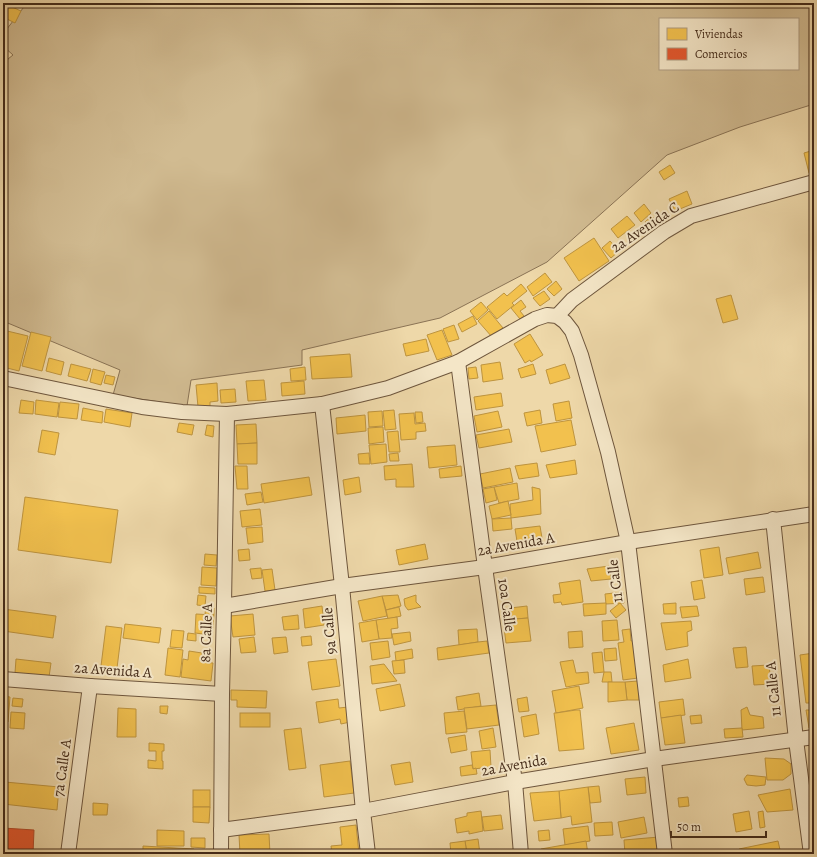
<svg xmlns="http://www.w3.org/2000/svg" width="817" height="857" viewBox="0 0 817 857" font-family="Alegreya,serif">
  <rect width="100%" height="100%" fill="#eed8a9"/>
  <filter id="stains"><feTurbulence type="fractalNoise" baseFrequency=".005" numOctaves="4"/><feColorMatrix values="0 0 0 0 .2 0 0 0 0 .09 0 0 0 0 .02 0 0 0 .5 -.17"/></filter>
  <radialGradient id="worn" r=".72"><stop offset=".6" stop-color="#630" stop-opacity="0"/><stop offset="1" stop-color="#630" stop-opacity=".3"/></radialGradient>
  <path fill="#d1bb91" stroke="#8a7355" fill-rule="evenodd" d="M27,3H814V104L740,127L667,155L547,262L440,318L302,350V365L191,380L187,406L113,395L120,370L3,321V68L8,59L13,55L3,46V34ZM660,19H798V69H660Z"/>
  <g fill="#f2c14e" stroke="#be943e">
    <path d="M3,3L21,11L15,23L3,17Z"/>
    <path d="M814,150V172L809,173L804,153Z"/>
    <path d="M670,165L675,173L664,180L659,172Z"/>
    <path d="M687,191L692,204L675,211L669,199Z"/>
    <path d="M644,204L651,213L641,222L634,213Z"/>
    <path d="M627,216L635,225L618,238L611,229Z"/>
    <path d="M652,216L659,224L651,230L645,222Z"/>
    <path d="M594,238L609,261L579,281L564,258Z"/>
    <path d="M610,241L619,251L611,258L602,248Z"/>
    <path d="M545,273L552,282L533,296L527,287Z"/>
    <path d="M556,281L562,289L554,296L547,289Z"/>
    <path d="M521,284L527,291L512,303L514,305L497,319L487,307L504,293L507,296Z"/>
    <path d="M544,291L550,299L540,306L533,298Z"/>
    <path d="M731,295L738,319L723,323L716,299Z"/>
    <path d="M521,300L526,307L520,311L524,316L520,319L511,308Z"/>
    <path d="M481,302L488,310L477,320L470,311Z"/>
    <path d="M489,311L503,328L492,337L478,321Z"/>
    <path d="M473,316L477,324L462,332L458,324Z"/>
    <path d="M454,325L459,339L448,342L443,329Z"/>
    <path d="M3,330L28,336L19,371L3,367Z"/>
    <path d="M442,330L452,355L437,360L427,335Z"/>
    <path d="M31,332L51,337L42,371L22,366Z"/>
    <path d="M530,334L543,355L531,362L530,360L525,363L514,344Z"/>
    <path d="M426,339L429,351L406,356L403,344Z"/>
    <path d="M350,354L352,377L312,379L310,357Z"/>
    <path d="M49,358L64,362L61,375L46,371Z"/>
    <path d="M500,362L503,379L483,382L481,365Z"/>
    <path d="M71,364L91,369L87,381L68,376Z"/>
    <path d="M533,364L536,374L521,378L518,369Z"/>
    <path d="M565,364L570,378L550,384L546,370Z"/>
    <path d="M305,367L306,380L291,381L290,369Z"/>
    <path d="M476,367L478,378L469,379L468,368Z"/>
    <path d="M93,369L105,372L101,385L90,382Z"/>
    <path d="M106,375L115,377L113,385L104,383Z"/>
    <path d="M264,380L266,400L248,401L246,381Z"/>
    <path d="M304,381L305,394L282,396L281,383Z"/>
    <path d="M217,383L218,401L210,402V406L198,407L196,385Z"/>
    <path d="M235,389L236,402L221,403L220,390Z"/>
    <path d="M501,393L503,406L476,410L474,397Z"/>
    <path d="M21,400L34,402L33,414L19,413Z"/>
    <path d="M36,400L59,403L57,417L35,414Z"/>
    <path d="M569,401L572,418L556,421L553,404Z"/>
    <path d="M60,402L79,404L77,419L58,417Z"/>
    <path d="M83,408L103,412L102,423L81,420Z"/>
    <path d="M106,409L132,413L130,427L104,422Z"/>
    <path d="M394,410L396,429L385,430L383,411Z"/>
    <path d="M540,410L542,423L527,426L524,413Z"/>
    <path d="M382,411L383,426L369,427L368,412Z"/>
    <path d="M498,411L502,427L477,432L474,416Z"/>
    <path d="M415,412H422L423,422L416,423Z"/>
    <path d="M414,413L415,424L425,423L426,431L416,432V439L401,440L399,414Z"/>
    <path d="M365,415L366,431L337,434L336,418Z"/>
    <path d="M571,420L576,445L541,452L535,426Z"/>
    <path d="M179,423L194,425L192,435L177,432Z"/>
    <path d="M256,424L257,443L237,444L236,425Z"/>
    <path d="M207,425L214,426L213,437L205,435Z"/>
    <path d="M383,427L384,442L369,444L368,428Z"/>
    <path d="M509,429L512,442L479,448L476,435Z"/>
    <path d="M42,430L59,433L55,455L38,452Z"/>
    <path d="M398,431L400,452H389L387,432Z"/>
    <path d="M257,443V464H238L237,444Z"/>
    <path d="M386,444L387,462L371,464L369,445Z"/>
    <path d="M455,445L457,465L429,468L427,447Z"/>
    <path d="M369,453L370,464H359L358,454Z"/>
    <path d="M398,453L399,461H390L389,454Z"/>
    <path d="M575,460L577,474L550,478L546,465Z"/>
    <path d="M537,463L539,476L519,479L515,466Z"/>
    <path d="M412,464L414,487H396V479L385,480L384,466Z"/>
    <path d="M235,466H247L248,489H237Z"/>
    <path d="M461,466L462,476L440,478L439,469Z"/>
    <path d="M510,468L513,482L483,488L480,474Z"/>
    <path d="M309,477L312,495L264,503L261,484Z"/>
    <path d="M359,477L361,492L345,495L343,480Z"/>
    <path d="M517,483L519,499L499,503L494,487Z"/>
    <path d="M494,487L497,500L486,503L483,489Z"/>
    <path d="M532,487L540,489L541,514L511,518L510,504L533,500Z"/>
    <path d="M261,492L263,502L247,505L245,494Z"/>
    <path d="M25,497L118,510L111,563L18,550Z"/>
    <path d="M508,501L511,515L492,519L489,506Z"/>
    <path d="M260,509L262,525L242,527L240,511Z"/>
    <path d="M511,518L512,529L493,531L492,519Z"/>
    <path d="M540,526L543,544L518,547L515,529Z"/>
    <path d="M262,527L263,542L248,544L246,528Z"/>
    <path d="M425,544L428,559L399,565L396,550Z"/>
    <path d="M719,547L723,575L704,578L700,550Z"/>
    <path d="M249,549L250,560L239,561L238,550Z"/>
    <path d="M758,552L761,568L729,574L726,558Z"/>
    <path d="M205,554L217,555L216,566L204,565Z"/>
    <path d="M609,566L611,579L591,581L587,569Z"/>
    <path d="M202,567L217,568L216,586L201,585Z"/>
    <path d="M261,568L262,578L252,579L250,569Z"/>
    <path d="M272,569L275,590L265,591L262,570Z"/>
    <path d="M763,577L765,592L746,595L744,579Z"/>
    <path d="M580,580L583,602L562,605L561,602L554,603L553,595L561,594L559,583Z"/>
    <path d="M702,580L705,598L694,600L691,582Z"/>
    <path d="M199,587L215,588V594L199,593Z"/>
    <path d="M623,592L624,603L606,604L605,594Z"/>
    <path d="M198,595L206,596L205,606L197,605Z"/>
    <path d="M398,595L401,606L386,610L382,596Z"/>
    <path d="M416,595V602L421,607L408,610L405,606L404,599Z"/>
    <path d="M382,596L387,616L363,621L358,601Z"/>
    <path d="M606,603V614L584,616L583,604Z"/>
    <path d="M620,603L626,610L616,618L610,611Z"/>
    <path d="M676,603V614H664L663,604Z"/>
    <path d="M322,606L324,625L305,628L303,609Z"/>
    <path d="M527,606L528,618L503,620L502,609Z"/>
    <path d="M697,606L699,616L682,618L680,607Z"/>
    <path d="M206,607L214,608V615L205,614Z"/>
    <path d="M399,607L401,616L388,619L386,610Z"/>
    <path d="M3,609L56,616L53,638L3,631Z"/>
    <path d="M196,614L214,615L212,635L195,633Z"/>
    <path d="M253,614L255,635L233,637L230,616Z"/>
    <path d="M298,615L299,629L284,630L282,617Z"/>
    <path d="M397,617L398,628L391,629L392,638L379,639L376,620Z"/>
    <path d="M528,618L531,641L506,643L503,620Z"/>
    <path d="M376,620L379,639L362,642L359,623Z"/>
    <path d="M617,620L619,640L603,641L602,621Z"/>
    <path d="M691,621L692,630L687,632L688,646L666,650L661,623Z"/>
    <path d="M125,624L161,628L159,643L123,638Z"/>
    <path d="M106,626L122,628L117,668L101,666Z"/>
    <path d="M477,629L478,642L459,645L458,630Z"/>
    <path d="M630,629L631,641L635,640L638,678L623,680L618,643L624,642L622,630Z"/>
    <path d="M172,630L184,631L182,648L170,647Z"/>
    <path d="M582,631L583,647L569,648L568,632Z"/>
    <path d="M410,632L411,641L394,645L392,634Z"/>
    <path d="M188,633L196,634V641L187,640Z"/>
    <path d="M311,636L312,645L302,646L301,637Z"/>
    <path d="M254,637L256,652L241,653L239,639Z"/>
    <path d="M286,637L288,652L274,654L272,638Z"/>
    <path d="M388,641L390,657L372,660L370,643Z"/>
    <path d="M487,641L489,653L438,660L437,648L478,642Z"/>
    <path d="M746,647L748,667L736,668L733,648Z"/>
    <path d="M168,648L183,650L180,677L165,675Z"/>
    <path d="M616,648L617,660L605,661L604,649Z"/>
    <path d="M412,649L413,658L396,661L395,652Z"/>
    <path d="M189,651L202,653L201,662L213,663L211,681L181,677L183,659L188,660Z"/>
    <path d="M602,652L604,672L594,673L592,653Z"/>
    <path d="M814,653V703H806L800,655Z"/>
    <path d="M16,659L51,663L49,677L15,673Z"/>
    <path d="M336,659L340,686L312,690L308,662Z"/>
    <path d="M688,659L691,678L665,682L663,665Z"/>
    <path d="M404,660L405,673L394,674L392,661Z"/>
    <path d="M573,660L576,673L588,672L589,683L566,687L560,662Z"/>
    <path d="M384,664L397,681L372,684L370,666Z"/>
    <path d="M769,665L771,684L754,685L752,666Z"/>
    <path d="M604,672H611L612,682H602Z"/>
    <path d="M638,681L639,700H627L625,682Z"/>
    <path d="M608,682H625L627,700L608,702Z"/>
    <path d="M400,684L405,706L380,711L376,689Z"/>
    <path d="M579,686L583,708L556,713L552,691Z"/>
    <path d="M231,690L267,691L266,708L237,707V700H231Z"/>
    <path d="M479,693L481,706L458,710L456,697Z"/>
    <path d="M3,696L10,697L8,722L3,721Z"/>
    <path d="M527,697L529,711L519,712L517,699Z"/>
    <path d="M13,698L23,699L22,707L12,706Z"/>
    <path d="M338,699L339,708L348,707L350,722L341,724L340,719L319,723L316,702Z"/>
    <path d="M683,699L685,715L661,718L659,702Z"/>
    <path d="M496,705L499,725L467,729L464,708Z"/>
    <path d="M160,706H168L167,714L160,713Z"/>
    <path d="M747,707L750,715L763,717L764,728L742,730L741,710Z"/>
    <path d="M118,708L136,709V737H117Z"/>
    <path d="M576,710H580L584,749L559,751L554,713H556Z"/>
    <path d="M806,710H814V727L809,728Z"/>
    <path d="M464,711L467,732L446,734L444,713Z"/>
    <path d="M11,712L25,713L24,729L10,728Z"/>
    <rect x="240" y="713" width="30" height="14"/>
    <path d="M536,714L539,734L524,737L521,717Z"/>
    <path d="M681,715L685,743L665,745L661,718Z"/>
    <path d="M701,715L702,723L691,724L690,716Z"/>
    <path d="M634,723L639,750L611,754L606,728Z"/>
    <path d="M3,724H7L6,736H3Z"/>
    <path d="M301,728L306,768L289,770L284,730Z"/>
    <path d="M493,728L496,747L482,749L479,731Z"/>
    <path d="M742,728L743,737L725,738L724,729Z"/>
    <path d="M465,735L467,750L451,753L448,738Z"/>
    <path d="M149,743L164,744V751H162V761H163V769L148,768V760L156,761V751H149Z"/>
    <path d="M490,750L491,767L473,769L471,752Z"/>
    <path d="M765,758L784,759L791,764V774L783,780H767Z"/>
    <path d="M350,761L354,793L324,797L320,765Z"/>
    <path d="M410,762L413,782L395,785L391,765Z"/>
    <path d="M472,765L473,769L476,768L477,774L461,776L460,767Z"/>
    <path d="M747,775L766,777L765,785L756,786L747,785L744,779Z"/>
    <path d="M645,777L646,793L627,795L625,779Z"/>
    <path d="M5,782L59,787L57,810L3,804Z"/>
    <path d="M599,786L601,802L590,803L588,787Z"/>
    <path d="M588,787L592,822L572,825L571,816L561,818L559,791Z"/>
    <path d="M790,789L793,810L767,812L758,795Z"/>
    <rect x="193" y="790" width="17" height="17"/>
    <path d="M559,791L561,818L534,821L530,793Z"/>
    <path d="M688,797L689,806L679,807L678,798Z"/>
    <path d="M93,803L108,804L107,815H93Z"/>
    <path d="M193,807H210L209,823L193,822Z"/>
    <path d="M481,811L483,831L469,834V831L457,833L455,819L467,816V813Z"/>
    <path d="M749,811L752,829L736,832L733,814Z"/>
    <path d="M763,811L765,827L760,828L758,812Z"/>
    <path d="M501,815L503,829L484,831L482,817Z"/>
    <path d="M644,817L647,833L621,838L618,822Z"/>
    <path d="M612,822L613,835L595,836L594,823Z"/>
    <path d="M356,825L359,854H332L331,846L342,845L340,827Z"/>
    <path d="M588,826L590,841L565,845L563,829Z"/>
    <path d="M157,830L184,831V846H157Z"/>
    <path d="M549,830L550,840L539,841L538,831Z"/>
    <path d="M269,834L270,854H240L239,835Z"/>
    <path d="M659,837L660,851L625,854L624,840Z"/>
    <path d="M191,838H205V848L191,847Z"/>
    <path d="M478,839L480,854H467L465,841Z"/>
    <path d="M465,841L467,854H451L450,843Z"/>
    <path d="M586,841L588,854H542L541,849Z"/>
    <path d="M778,841L781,854H740L739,849Z"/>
    <path d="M143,846L194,849V854H143Z"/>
    <path d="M196,851H209V854H195Z"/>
  </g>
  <path fill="#e4572e" stroke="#b44a28" d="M3,828L34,830L33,854H3Z"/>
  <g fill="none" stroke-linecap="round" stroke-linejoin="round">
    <defs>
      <g id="street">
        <path d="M557,316L572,300L664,232L691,216L814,182"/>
        <path d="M458,362L485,567L515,782L521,854"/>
        <path d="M3,378L142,407L182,412L227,414L322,404L388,388L458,362L535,319L547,315L557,316L565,322L572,331L581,355L608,452L628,542L665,854"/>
        <path d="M322,404L342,586L363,811L368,854"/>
        <path d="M773,519L796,740L811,854"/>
        <path d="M224,606L342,586L485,567L628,542L814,514"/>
        <path d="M3,679L90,686L222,694"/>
        <path d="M221,830L363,811L515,782L654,759L814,737"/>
        <path d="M68,854L90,686"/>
        <path d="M221,854L222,694L224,606L227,414"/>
      </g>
    </defs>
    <use href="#street" stroke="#6e563d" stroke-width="16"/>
    <use href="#street" stroke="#f4e6c7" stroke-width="14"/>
  </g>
  <g text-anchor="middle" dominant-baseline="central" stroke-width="4" stroke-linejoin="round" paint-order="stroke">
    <g font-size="15" fill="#442b19" stroke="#f4e6c7">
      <text transform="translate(645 227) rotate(-34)">2a Avenida C</text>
      <text transform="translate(516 544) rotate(-10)">2a Avenida A</text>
      <text transform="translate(615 581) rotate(-97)">11 Calle</text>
      <text transform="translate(507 605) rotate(82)">10a Calle</text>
      <text transform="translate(329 631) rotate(-95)">9a Calle</text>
      <text transform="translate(206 633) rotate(-88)">8a Calle A</text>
      <text transform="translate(113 670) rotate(4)">2a Avenida A</text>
      <text transform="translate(773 689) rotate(-96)">11 Calle A</text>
      <text transform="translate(514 765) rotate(-10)">2a Avenida</text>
      <text transform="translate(62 768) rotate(-82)">7a Calle A</text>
    </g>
  </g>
  <rect width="817" height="857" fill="none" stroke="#eed8a9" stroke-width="16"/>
  <rect x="4" y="4" width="809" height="849" fill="none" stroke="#442b19" stroke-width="2"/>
  <rect x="8" y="8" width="801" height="841" fill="none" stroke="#442b19"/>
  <rect x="659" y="18" width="140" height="52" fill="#f4e6c7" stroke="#ae9b81"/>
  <rect x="667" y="28" width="20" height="12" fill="#f2c14e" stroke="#ae9b81"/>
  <text x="695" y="38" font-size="12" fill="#442b19">Viviendas</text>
  <rect x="667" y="48" width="20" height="12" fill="#e4572e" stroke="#ae9b81"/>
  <text x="695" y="58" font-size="12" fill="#442b19">Comercios</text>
  <path d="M671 831v6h95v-6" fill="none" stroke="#442b19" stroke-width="2"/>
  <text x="677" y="831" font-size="12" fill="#442b19" stroke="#f4e6c7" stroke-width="3" paint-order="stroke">50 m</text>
  <rect width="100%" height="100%" filter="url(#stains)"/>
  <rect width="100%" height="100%" fill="url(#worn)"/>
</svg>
